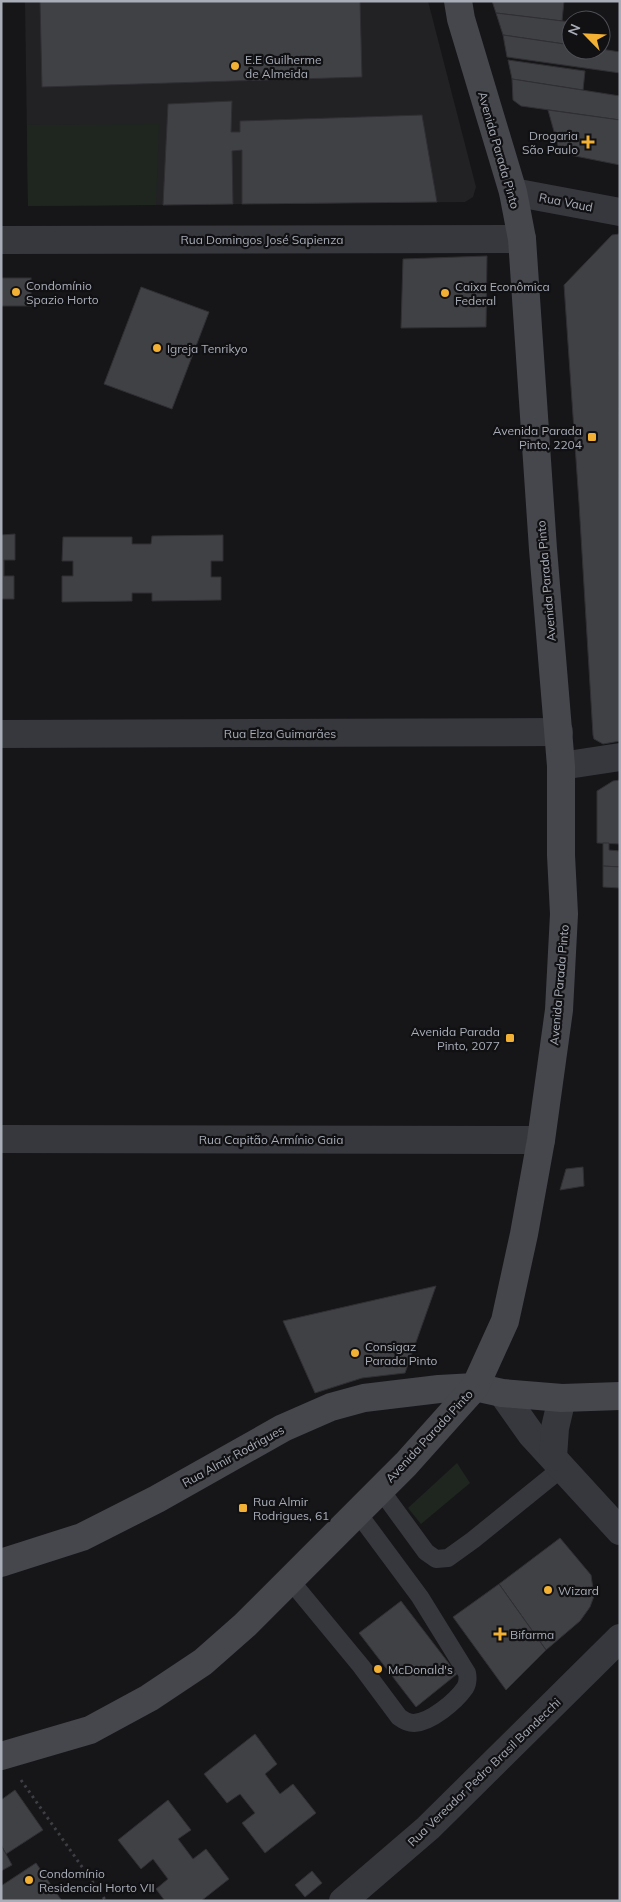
<svg xmlns="http://www.w3.org/2000/svg" width="621" height="1902" viewBox="0 0 621 1902" font-family="Mulish,sans-serif">
  <rect width="100%" height="100%" fill="#161618"/>
  <path fill="#222225" d="M25,1H428L476,187L473,197L465,202L28,206Z"/>
  <g fill="#1e261f">
    <path d="M159,124L156,205L28,206L27,125Z"/>
    <path d="M457,1463L470,1483L421,1524L408,1508Z"/>
  </g>
  <g fill="#404145" stroke="#303034">
    <path d="M40,1H360L362,77L42,87Z"/>
    <path d="M492,1H564L562,21L496,13Z"/>
    <path d="M496,13L571,22V45L503,35Z"/>
    <path d="M503,35L571,45V50L601,49L620,52V73L507,57Z"/>
    <path d="M508,60L585,71L583,90L512,79Z"/>
    <path d="M512,79L620,96V120L521,106L513,100Z"/>
    <path d="M232,101L231,132H240V121L422,115L437,202L242,204V150L232,151L233,204L163,205L168,104Z"/>
    <path d="M548,110L620,120V165L560,153Z"/>
    <path d="M619,234L620,741L603,744L594,739L593,735L579,503L564,285L612,235Z"/>
    <path d="M487,256L486,327L401,328L403,259Z"/>
    <rect x="1" y="278" width="30" height="28"/>
    <path d="M141,287L209,312L172,409L104,384Z"/>
    <path d="M15,534V560H4V576H14V599H1V535Z"/>
    <path d="M223,535V561H211V577H221V600L152,601V593H132V601L62,602V576H73V561H62L63,537H132V544H151L152,536Z"/>
    <path d="M620,780V844L597,843V791L613,781Z"/>
    <path d="M603,843H609V850L620,851V867L603,866Z"/>
    <path d="M603,866L620,867V888L603,887Z"/>
    <path d="M583,1167L584,1186L560,1190L566,1169Z"/>
    <path d="M436,1286L405,1373L362,1378L315,1393L283,1321Z"/>
    <path d="M560,1538L591,1575L594,1596L590,1607L580,1621L546,1650L499,1584Z"/>
    <path d="M499,1584L546,1650L506,1690L453,1617Z"/>
    <path d="M401,1601L457,1674L416,1707L359,1633Z"/>
    <path d="M255,1734L277,1764L265,1774L280,1794L293,1784L316,1813L265,1853L242,1823L255,1813L240,1794L227,1803L204,1774Z"/>
    <path d="M15,1790L43,1830L6,1854L1,1845V1800Z"/>
    <path d="M168,1800L191,1830L178,1839L193,1859L206,1849L229,1879L201,1901H165L156,1889L168,1879L153,1859L141,1869L118,1840Z"/>
    <path d="M1,1845L12,1865L1,1871Z"/>
    <path d="M36,1863L62,1901H1V1886Z"/>
    <path d="M312,1871L322,1883L305,1897L295,1885Z"/>
  </g>
  <g fill="none" stroke-linecap="round" stroke-linejoin="round">
    <path stroke="#3d3f44" stroke-width="3" stroke-dasharray="2.5 4" stroke-linecap="butt" d="M21,1780L106,1901"/>
    <g stroke="#37383d" stroke-width="18">
      <path d="M380,1489L426,1552L436,1559L448,1558L473,1540L562,1468"/>
      <path d="M290,1580L361,1666L399,1717C403,1720 408,1723 414,1723C431,1722 455,1702 465,1688C468,1683 468,1678 467,1673L420,1597L357,1512"/>
    </g>
    <g stroke="#37383d" stroke-width="28">
      <path d="M513,192L620,212"/>
      <path d="M1,240L522,239"/>
      <path d="M1,734L559,732"/>
      <path d="M561,766L620,757"/>
      <path d="M1,1139L541,1140"/>
      <path d="M502,1393L531,1434L620,1531"/>
      <path d="M553,1457L555,1428L562,1398"/>
      <path d="M343,1901L428,1828L620,1638"/>
    </g>
    <g stroke="#45474d" stroke-width="28">
      <path d="M1,1563L82,1537L157,1499L283,1428L331,1407L364,1398L439,1389L475,1387L502,1393L562,1398L620,1396"/>
      <path d="M1,1756L90,1730L149,1698L203,1662L245,1625L406,1464L475,1387L505,1321L524,1234L541,1140L559,1010L564,914L561,855V766L543,549L522,239L513,192L461,19L458,1"/>
    </g>
  </g>
  <g fill="#f2b134" stroke="#111113" stroke-width="2">
    <circle cx="235" cy="66" r="5"/>
    <path d="M585.5 134.5h5v5h5v5h-5v5h-5v-5h-5v-5h5z"/>
    <circle cx="16" cy="292" r="5"/>
    <circle cx="445" cy="293" r="5"/>
    <circle cx="157" cy="348" r="5"/>
    <rect x="587" y="432" width="10" height="10" rx="2.5"/>
    <rect x="505" y="1033" width="10" height="10" rx="2.5"/>
    <circle cx="355" cy="1353" r="5"/>
    <rect x="238" y="1503" width="10" height="10" rx="2.5"/>
    <circle cx="548" cy="1590" r="5"/>
    <path d="M497.5 1626.5h5v5h5v5h-5v5h-5v-5h-5v-5h5z"/>
    <circle cx="378" cy="1669" r="5"/>
    <circle cx="29" cy="1880" r="5"/>
  </g>
  <g text-anchor="middle" dominant-baseline="central" stroke-width="4.5" stroke-linejoin="round" paint-order="stroke">
    <g font-size="12" fill="#a8adb8" stroke="#111113" text-anchor="start">
      <text x="245" y="59">E.E Guilherme<tspan x="245" dy="14">de Almeida</tspan></text>
      <text x="578" y="135" text-anchor="end">Drogaria<tspan x="578" dy="14">São Paulo</tspan></text>
      <text x="26" y="285">Condomínio<tspan x="26" dy="14">Spazio Horto</tspan></text>
      <text x="455" y="286">Caixa Econômica<tspan x="455" dy="14">Federal</tspan></text>
      <text x="167" y="348">Igreja Tenrikyo</text>
      <text x="582" y="430" text-anchor="end">Avenida Parada<tspan x="582" dy="14">Pinto, 2204</tspan></text>
      <text x="500" y="1031" text-anchor="end">Avenida Parada<tspan x="500" dy="14">Pinto, 2077</tspan></text>
      <text x="365" y="1346">Consigaz<tspan x="365" dy="14">Parada Pinto</tspan></text>
      <text x="253" y="1501">Rua Almir<tspan x="253" dy="14">Rodrigues, 61</tspan></text>
      <text x="558" y="1590">Wizard</text>
      <text x="510" y="1634">Bifarma</text>
      <text x="388" y="1669">McDonald's</text>
      <text x="39" y="1873">Condomínio<tspan x="39" dy="14">Residencial Horto VII</tspan></text>
    </g>
    <g font-size="12" fill="#a8adb8" stroke="#111113">
      <text transform="translate(499 150) rotate(74)">Avenida Parada Pinto</text>
      <text transform="translate(566 202) rotate(11)">Rua Vaud</text>
      <text x="262" y="239">Rua Domingos José Sapienza</text>
      <text transform="translate(546 581) rotate(-95)">Avenida Parada Pinto</text>
      <text x="280" y="733">Rua Elza Guimarães</text>
      <text transform="translate(559 985) rotate(-85)">Avenida Parada Pinto</text>
      <text x="271" y="1139">Rua Capitão Armínio Gaia</text>
      <text transform="translate(429 1436) rotate(-47)">Avenida Parada Pinto</text>
      <text transform="translate(233 1456) rotate(-29)">Rua Almir Rodrigues</text>
      <text transform="translate(484 1772) rotate(-44)">Rua Vereador Pedro Brasil Bandecchi</text>
    </g>
  </g>
  <rect width="621" height="1902" fill="none" stroke="#a8adb8" stroke-width="5"/>
  <g transform="translate(586 35) rotate(294)"><circle r="24" fill="#111113" stroke="#4d4f55"/>
  <path d="M0-4L9 19L0 12L-9 19Z" fill="#f2b134"/>
  <text y="-8" font-size="14" font-weight="bold" text-anchor="middle" fill="#a8adb8">N</text>
  </g>
</svg>
